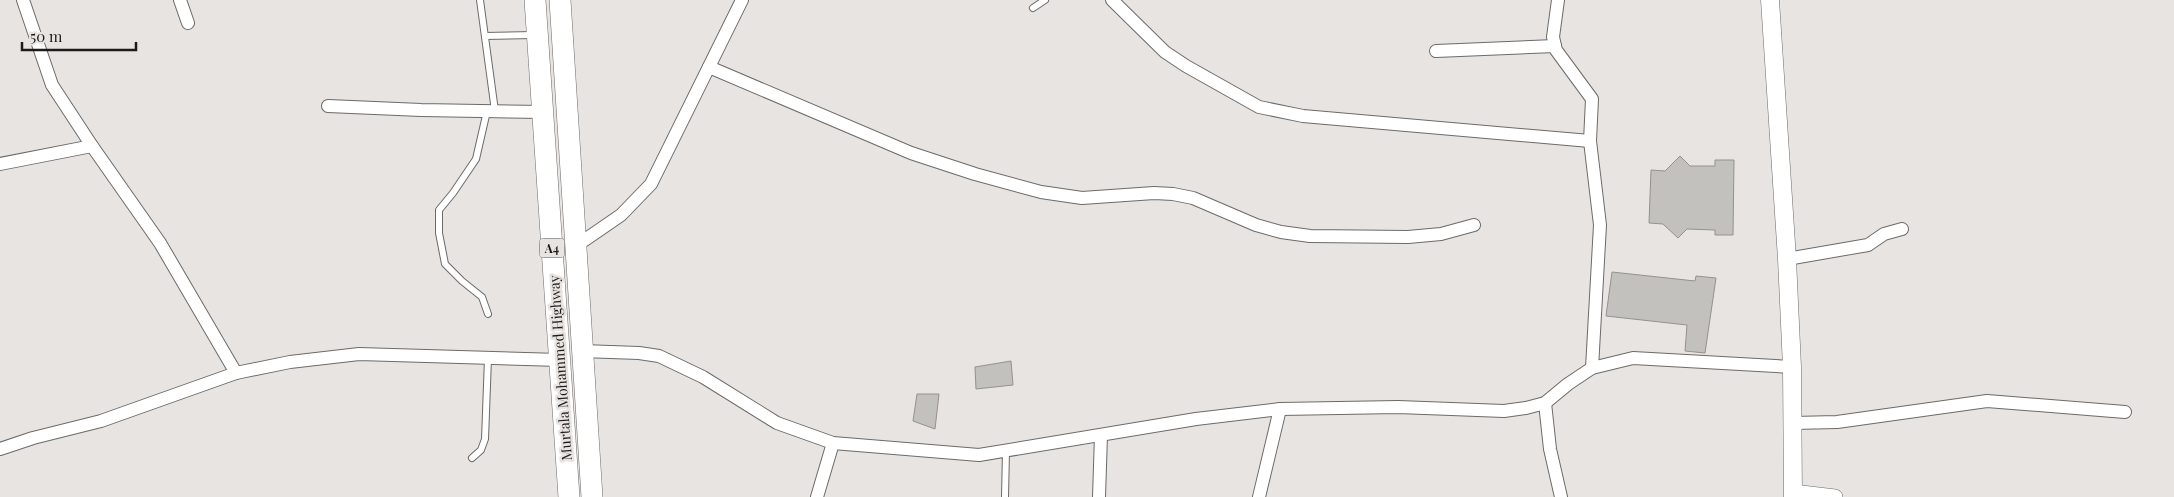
<svg xmlns="http://www.w3.org/2000/svg" width="2174" height="497" viewBox="0 0 2174 497" font-family="'Playfair Display',serif">
  <rect width="100%" height="100%" fill="#e8e4e1"/>
  <g fill="#c2c1bd" stroke="#93928e">
    <path d="M1680,156L1690,166H1715V160H1734L1733,235H1715V230L1687,229L1678,238L1663,224L1649,223L1651,170L1665,171Z"/>
    <path d="M1612,272L1695,281L1696,276L1716,278L1705,353L1685,351L1687,325L1606,316Z"/>
    <path d="M1011,361L1013,385L976,389L975,367Z"/>
    <path d="M917,394H939L935,429L913,421Z"/>
  </g>
  <g fill="none" stroke-linecap="round" stroke-linejoin="round">
    <defs>
      <g id="service">
        <path d="M480,0L495,111"/>
        <path d="M1033,8L1045,0"/>
        <path d="M485,36L534,35"/>
        <path d="M487,111L476,159L453,193L439,210V233L445,264L462,281L482,297L488,314"/>
        <path d="M472,458L481,450L485,439L488,358"/>
        <path d="M1005,497L1006,451"/>
      </g>
      <g id="minor">
        <path d="M23,0L52,85L92,146L160,243L236,373"/>
        <path d="M180,0L188,23"/>
        <path d="M1112,0L1165,52L1186,66L1259,107L1303,116L1590,141"/>
        <path d="M1558,0L1553,37L1556,50L1592,99L1590,141L1600,225L1592,368"/>
        <path d="M1436,51L1555,46"/>
        <path d="M709,67L911,153L975,174L1041,192L1082,198L1154,193L1173,194L1193,198L1256,225L1281,232L1310,236L1408,237L1441,234L1474,225"/>
        <path d="M328,106L421,110L543,112"/>
        <path d="M0,164L92,146"/>
        <path d="M576,246L621,215L651,184L742,0"/>
        <path d="M1787,259L1868,245L1884,234L1902,229"/>
        <path d="M582,351L639,353L659,356L703,377L777,423L833,443L979,455L1196,419L1280,409L1398,407L1504,411L1526,408L1545,403L1568,384L1592,368L1633,358L1792,367"/>
        <path d="M1545,403L1550,449L1561,497"/>
        <path d="M1793,423L1837,422L1987,401L2125,412"/>
        <path d="M0,449L33,438L101,421L236,373L290,362L359,354L560,360"/>
        <path d="M817,497L833,443"/>
        <path d="M1099,497L1101,435"/>
        <path d="M1259,497L1280,409"/>
      </g>
      <path id="tertiary" d="M1793,492L1835,497"/>
      <path id="secondary" d="M1770,0L1787,259L1792,367L1793,497"/>
      <g id="trunk">
        <path d="M535,0L569,497"/>
        <path d="M560,0L592,497"/>
      </g>
    </defs>
    <use href="#service" stroke="#6d6a67" stroke-width="8"/>
    <use href="#minor" stroke="#6d6a67" stroke-width="14"/>
    <use href="#tertiary" stroke="#6d6a67" stroke-width="16"/>
    <use href="#secondary" stroke="#6d6a67" stroke-width="19"/>
    <use href="#trunk" stroke="#6d6a67" stroke-width="22"/>
    <use href="#service" stroke="#fff" stroke-width="6"/>
    <use href="#minor" stroke="#fff" stroke-width="12"/>
    <use href="#tertiary" stroke="#fff" stroke-width="15"/>
    <use href="#secondary" stroke="#fff" stroke-width="18"/>
    <use href="#trunk" stroke="#fff" stroke-width="21"/>
  </g>
  <g text-anchor="middle" dominant-baseline="central" stroke-width="5" stroke-linejoin="round" paint-order="stroke">
    <rect fill="#e8e4e1" stroke="#5a5756" stroke-width="1" x="539.5" y="238.5" width="25" height="19" rx="4"/>
    <g font-size="12" font-weight="bold" fill="#1d1b1a">
      <text x="552" y="248">A4</text>
    </g>
    <g font-size="14" fill="#1d1b1a" stroke="#e8e4e1">
      <text transform="translate(560 368) rotate(-94)">Murtala Mohammed Highway</text>
    </g>
  </g>
  <path d="M22 42v8h114v-8" fill="none" stroke="#1d1b1a" stroke-width="2.5"/>
  <text x="30" y="42" font-size="15" fill="#1d1b1a" stroke="#e8e4e1" stroke-width="4" paint-order="stroke">50 m</text>
</svg>
